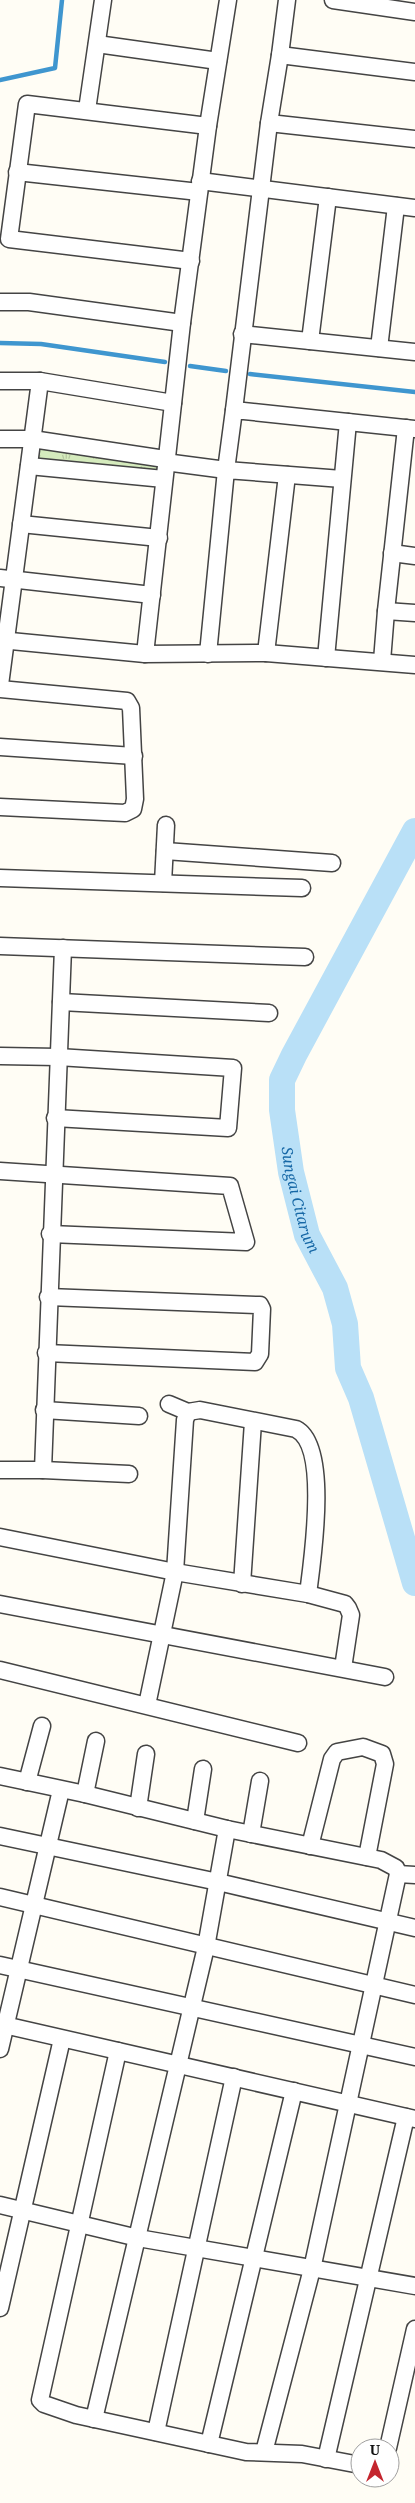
<svg xmlns="http://www.w3.org/2000/svg" width="415" height="2503" viewBox="0 0 415 2503" font-family="'Noto Serif',serif">
  <defs>
    <pattern id="grass-tufts" width="24" height="20" patternUnits="userSpaceOnUse" patternTransform="scale(1.25)"><rect width="24" height="20" fill="#d5ebbd"/><path d="M3 7l-1-3M5 7V3M7 7l1-3M15 17l-1-3M17 17v-4M19 17l1-3" fill="none" stroke="#b6c8a1"/></pattern>
  </defs>
  <rect width="100%" height="100%" fill="#fffdf5"/>
  <path fill="url(#grass-tufts)" d="M32,439L165,459L164,479L29,466Z"/>
  <g fill="none" stroke-linecap="round" stroke-linejoin="round">
    <g stroke="#3f96cf" stroke-width="4.5">
      <path d="M0,80L55,68L62,0"/>
      <path d="M0,343L41,344L165,362"/>
      <path d="M190,366L226,371"/>
      <path d="M250,374L415,392"/>
    </g>
    <path stroke="#b9e0f7" stroke-width="26" id="s1" d="M415,831L294,1055L282,1080V1110L291,1172L307,1235L335,1288L345,1324L348,1368L361,1398L415,1583"/>
    <defs>
      <g id="minor">
        <path d="M228,0L208,126L182,323L145,654L266,653L415,665"/>
        <path d="M333,0L415,12"/>
        <path d="M97,44L218,61"/>
        <path d="M280,55L287,0"/>
        <path d="M87,110L103,0"/>
        <path d="M269,123L415,139"/>
        <path d="M17,172L199,192"/>
        <path d="M200,181L415,208"/>
        <path d="M191,261L9,239L27,104L208,126"/>
        <path d="M0,302H29L182,323"/>
        <path d="M242,334L415,352"/>
        <path d="M310,341L328,197"/>
        <path d="M379,348L396,206"/>
        <path d="M0,381H40L173,403"/>
        <path d="M234,410L269,123L280,55L415,72"/>
        <path d="M0,439H32L165,459"/>
        <path d="M165,462L226,470L234,410L415,429"/>
        <path d="M29,466L164,479"/>
        <path d="M21,524L159,538"/>
        <path d="M392,553L415,556"/>
        <path d="M0,578L152,595"/>
        <path d="M386,611L415,613"/>
        <path d="M0,640L145,654"/>
        <path d="M266,653L287,475"/>
        <path d="M208,654L226,470L342,479"/>
        <path d="M326,658L348,422"/>
        <path d="M382,661L386,611L406,428"/>
        <path d="M0,685L40,381"/>
        <path d="M0,689L127,701L131,708L135,799L133,809L125,813L0,807"/>
        <path d="M0,747L134,756"/>
        <path d="M165,851L332,863"/>
        <path d="M0,878L302,888"/>
        <path d="M163,883L166,825"/>
        <path d="M0,946L305,957"/>
        <path d="M61,1002L269,1013"/>
        <path d="M0,1056L58,1057L233,1068L228,1128L55,1118"/>
        <path d="M0,1171L230,1186L246,1242L50,1234"/>
        <path d="M46,1353L255,1362L260,1354L262,1309L260,1305H256L48,1297"/>
        <path d="M169,1404L188,1412L200,1410L296,1429C330,1446 312,1562 308,1594"/>
        <path d="M44,1410L139,1416"/>
        <path d="M0,1470H43L63,948"/>
        <path d="M43,1470L129,1474"/>
        <path d="M0,1537L175,1572L308,1594L345,1604L348,1608L351,1615L343,1668"/>
        <path d="M242,1584L253,1422"/>
        <path d="M0,1604L385,1677"/>
        <path d="M0,1670L298,1743"/>
        <path d="M147,1705L175,1572L185,1420L188,1412"/>
        <path d="M0,1776L85,1794L227,1829L381,1860L396,1868L398,1874L312,2269L264,2452"/>
        <path d="M27,1782L42,1726"/>
        <path d="M85,1794L96,1741"/>
        <path d="M138,1808L146,1754"/>
        <path d="M195,1821L203,1769"/>
        <path d="M251,1834L260,1781"/>
        <path d="M0,1836L218,1882L415,1928"/>
        <path d="M310,1846L332,1759L337,1752L363,1747L382,1754L385,1764L367,1857"/>
        <path d="M398,1874L415,1875"/>
        <path d="M0,1897L415,1995"/>
        <path d="M0,1965L415,2057"/>
        <path d="M0,2024L415,2119"/>
        <path d="M0,2049L61,1790"/>
        <path d="M118,2051L40,2400L44,2404L76,2415L246,2452L302,2454L360,2465"/>
        <path d="M0,2205L138,2238L415,2286"/>
        <path d="M0,2308L62,2039"/>
        <path d="M94,2419L206,1947L227,1829"/>
        <path d="M156,2432L234,2077"/>
        <path d="M209,2444L294,2091"/>
        <path d="M388,2448L415,2329"/>
        <path d="M326,2459L406,2117"/>
      </g>
    </defs>
    <use href="#minor" stroke="#444" stroke-width="19"/>
    <use href="#minor" stroke="#fff" stroke-width="16"/>
  </g>
  <g text-anchor="middle" dominant-baseline="central" stroke-width="5" stroke-linejoin="round" paint-order="stroke">
    <g font-size="15" font-style="italic" fill="#1768a6" stroke="#fff">
      <text stroke="none"><textPath href="#s1" startOffset="404">Sungai Citarum</textPath></text>
    </g>
  </g>
  <g transform="translate(375 2463)"><circle r="24" fill="#ffffff" stroke="#a0a0a0"/>
  <path d="M0-4L9 19L0 12L-9 19Z" fill="#c4262e"/>
  <text y="-8" font-size="14" font-weight="bold" text-anchor="middle" fill="#111111">U</text>
  </g>
</svg>
